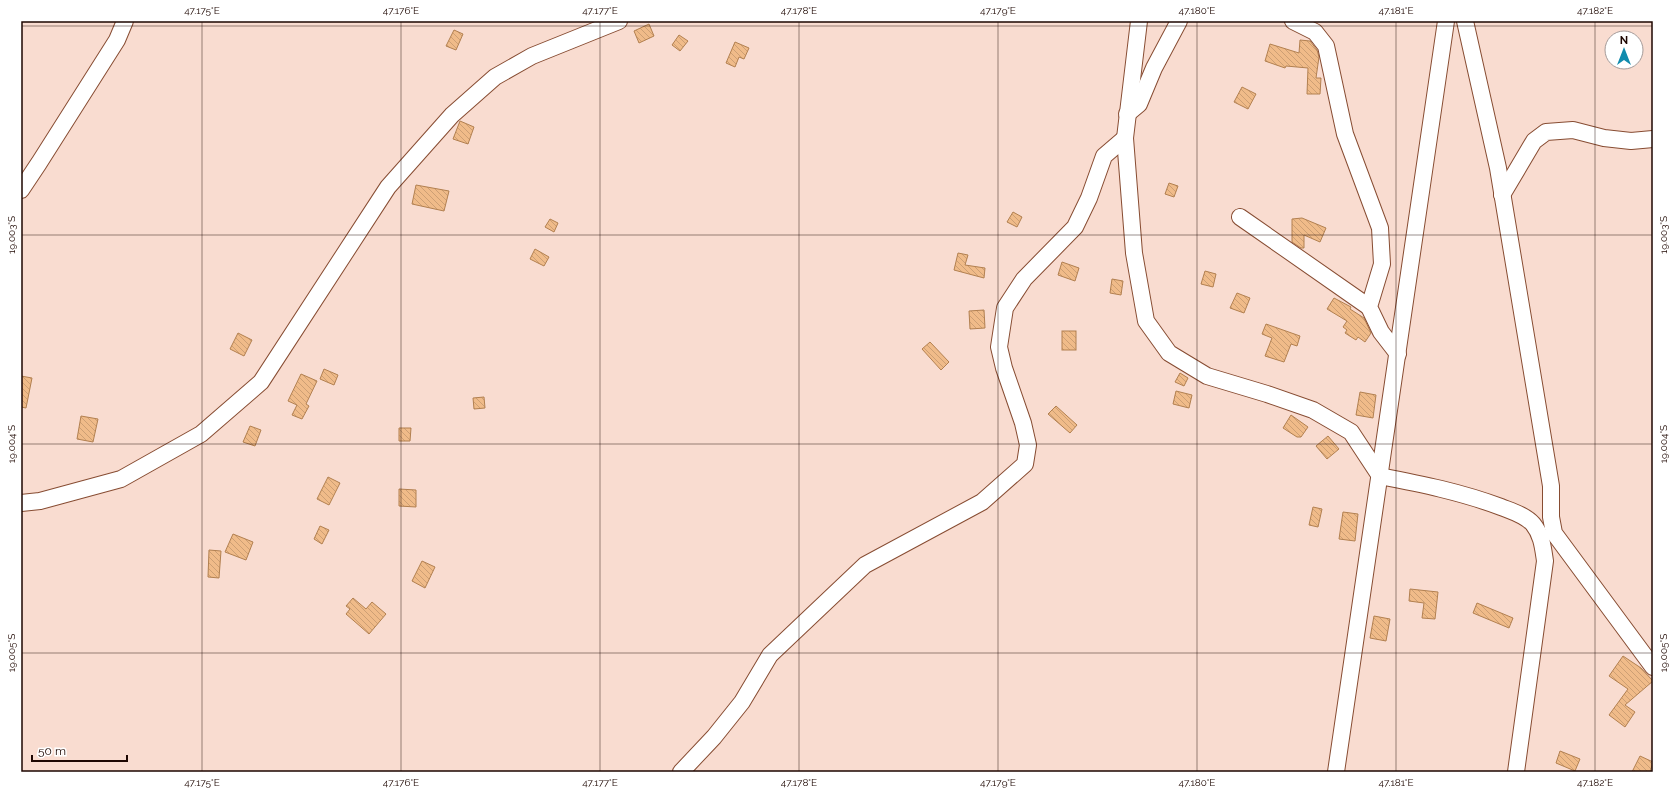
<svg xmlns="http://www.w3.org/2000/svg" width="1674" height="793" viewBox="0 0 1674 793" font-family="Raleway,sans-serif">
  <defs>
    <pattern id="building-back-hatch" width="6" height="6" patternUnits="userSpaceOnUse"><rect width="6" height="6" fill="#f0bb89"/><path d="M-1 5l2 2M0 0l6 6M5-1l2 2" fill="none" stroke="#cd9f74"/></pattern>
  </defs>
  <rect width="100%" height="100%" fill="#f9dcd0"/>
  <g fill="url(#building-back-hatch)" stroke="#b28050">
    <path d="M649,24L654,36L639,43L634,31Z"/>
    <path d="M454,30L463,34L456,50L446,46Z"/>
    <path d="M679,35L688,41L680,51L672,45Z"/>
    <path d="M1300,40L1310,41L1317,50L1319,57L1316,78H1321L1320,94H1307L1308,68L1286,66L1285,68L1265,61L1270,44L1299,53Z"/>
    <path d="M735,42L749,48L744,59L739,57L735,67L726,63Z"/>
    <path d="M1242,87L1256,94L1248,109L1234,102Z"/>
    <path d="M460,121L474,127L468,144L453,139Z"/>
    <path d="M1169,183L1178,186L1174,197L1165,194Z"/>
    <path d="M416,185L449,191L444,211L412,204Z"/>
    <path d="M1013,212L1022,217L1017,227L1007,222Z"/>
    <path d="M1302,218L1326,228L1320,242L1304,235V248H1301L1292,242V219Z"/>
    <path d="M550,219L558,223L554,232L545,227Z"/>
    <path d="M535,249L549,257L544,266L530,259Z"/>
    <path d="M958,253L968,255L965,265L985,268L984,278L954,270Z"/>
    <path d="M1062,262L1079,268L1075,281L1058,275Z"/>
    <path d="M1205,271L1216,274L1213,287L1201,284Z"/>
    <path d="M1112,279L1123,281L1121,295L1110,293Z"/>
    <path d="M1237,293L1250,298L1244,313L1230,308Z"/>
    <path d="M1334,298L1351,307L1350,309L1364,318L1371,333L1365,342L1358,337L1356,340L1345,333L1347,330L1343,327L1347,321L1327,309Z"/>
    <path d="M984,310L985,328L970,329L969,311Z"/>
    <path d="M1266,324L1300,336L1297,346L1291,344L1284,362L1265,356L1272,338L1262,334Z"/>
    <rect x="1062" y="331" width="14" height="19"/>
    <path d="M238,333L252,340L244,356L230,349Z"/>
    <path d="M930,342L949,362L941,370L922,349Z"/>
    <path d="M324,369L338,375L334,385L320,379Z"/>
    <path d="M1180,373L1188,378L1184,386L1175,382Z"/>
    <path d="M301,374L317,381L306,404L309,406L302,419L292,415L297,405L288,401Z"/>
    <path d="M21,376L32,378L26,408L21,407Z"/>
    <path d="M1176,391L1192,395L1189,408L1173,404Z"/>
    <path d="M1360,392L1376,395L1373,418L1356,415Z"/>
    <path d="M484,397L485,408L474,409L473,398Z"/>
    <path d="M1056,406L1077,425L1070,433L1048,414Z"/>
    <path d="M1291,415L1308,427L1301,437H1297L1283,428Z"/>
    <path d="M81,416L98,419L93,442L77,439Z"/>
    <path d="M250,426L261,430L255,446L243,442Z"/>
    <path d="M399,428H411L410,441H399Z"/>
    <path d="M1328,436L1339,449L1327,459L1316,446Z"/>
    <path d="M328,477L340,483L329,505L317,499Z"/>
    <path d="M399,489L416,490V507L399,506Z"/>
    <path d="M1313,507L1322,509L1318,527L1309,525Z"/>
    <path d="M1343,512L1358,514L1355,541L1339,539Z"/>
    <path d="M320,526L329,530L322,544L314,539Z"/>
    <path d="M233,534L253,542L246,560L225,552Z"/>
    <path d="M209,550L221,551L219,578L208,577Z"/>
    <path d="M422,561L435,567L425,588L412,581Z"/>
    <path d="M1410,589L1438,592L1435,619L1422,618L1424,603L1409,601Z"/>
    <path d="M353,598L366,609L372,602L386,614L369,634L346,614L350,609L346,606Z"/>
    <path d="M1477,603L1513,618L1509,628L1473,613Z"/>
    <path d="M1374,616L1390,619L1386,641L1370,638Z"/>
    <path d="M1623,656L1641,668L1653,681L1625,705L1635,712L1625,727L1609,715L1628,689L1609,676Z"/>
    <path d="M1560,751L1580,759L1575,771L1556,763Z"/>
    <path d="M1640,756L1653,762L1650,772H1632Z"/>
  </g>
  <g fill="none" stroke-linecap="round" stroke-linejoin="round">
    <defs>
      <g id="minor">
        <path d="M1139,21L1125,138L1134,253L1146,321L1169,353L1207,376L1267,394L1313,410L1351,432L1380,476C1421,484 1461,492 1501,507C1511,511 1525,515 1533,524C1542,535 1543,548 1545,561L1516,772"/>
        <path d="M1293,21L1315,32L1326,46L1345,134L1380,228L1382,264L1369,307L1381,332L1398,354"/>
        <path d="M1465,21L1498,168L1551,486V517L1554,533L1653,667"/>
        <path d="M1127,114L1139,104L1154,68L1179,21"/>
        <path d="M21,190L39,163L117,40L125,21"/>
        <path d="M1502,195L1534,141L1546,132L1573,130L1604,138L1631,141L1653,139"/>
        <path d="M1240,217L1369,307"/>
        <path d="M21,503L40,501L121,479L201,434L261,382L388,187L452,115L495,77L532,56L619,21"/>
        <path d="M681,772L714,737L742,702L770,655L865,565L982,502L1025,464L1028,445L1023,423L1004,368L999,347L1005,308L1024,279L1075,227L1089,198L1104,156L1125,138"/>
        <path d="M1336,772L1446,21"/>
      </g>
    </defs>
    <use href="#minor" stroke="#874c32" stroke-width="18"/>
    <use href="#minor" stroke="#fff" stroke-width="16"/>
  </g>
  <path fill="none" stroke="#1d0601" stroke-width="1" stroke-opacity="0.45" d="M202,21V772M401,21V772M600,21V772M799,21V772M998,21V772M1197,21V772M1396,21V772M1595,21V772M21,26H1653M21,235H1653M21,444H1653M21,653H1653"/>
  <rect width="1674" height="793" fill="none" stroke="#ffffff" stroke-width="44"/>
  <g transform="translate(1624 50)"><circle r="19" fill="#ffffff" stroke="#a59b99"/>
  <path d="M0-3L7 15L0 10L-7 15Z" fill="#118bad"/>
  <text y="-6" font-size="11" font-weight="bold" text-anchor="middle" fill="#1d0601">N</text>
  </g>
  <path d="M32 755v6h95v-6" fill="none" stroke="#1d0601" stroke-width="2"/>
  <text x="38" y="755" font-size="12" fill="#1d0601" stroke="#ffffff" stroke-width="3" paint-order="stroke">50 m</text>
  <rect x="22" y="22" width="1630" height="749" fill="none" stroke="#1d0601" stroke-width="1.5"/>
  <g font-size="10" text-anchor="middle" fill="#1d0601">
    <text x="202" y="14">47.175°E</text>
    <text x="401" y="14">47.176°E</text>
    <text x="600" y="14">47.177°E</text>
    <text x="799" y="14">47.178°E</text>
    <text x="998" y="14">47.179°E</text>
    <text x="1197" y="14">47.180°E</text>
    <text x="1396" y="14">47.181°E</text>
    <text x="1595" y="14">47.182°E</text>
    <text transform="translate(11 235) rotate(-90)" y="4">19.003°S</text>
    <text transform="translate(1663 235) rotate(-90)" y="4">19.003°S</text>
    <text transform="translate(11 444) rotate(-90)" y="4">19.004°S</text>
    <text transform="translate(1663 444) rotate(-90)" y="4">19.004°S</text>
    <text transform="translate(11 653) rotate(-90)" y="4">19.005°S</text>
    <text transform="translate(1663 653) rotate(-90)" y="4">19.005°S</text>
    <text x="202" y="786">47.175°E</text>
    <text x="401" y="786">47.176°E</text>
    <text x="600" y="786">47.177°E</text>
    <text x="799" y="786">47.178°E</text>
    <text x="998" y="786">47.179°E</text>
    <text x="1197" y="786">47.180°E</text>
    <text x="1396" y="786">47.181°E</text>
    <text x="1595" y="786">47.182°E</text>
  </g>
</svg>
